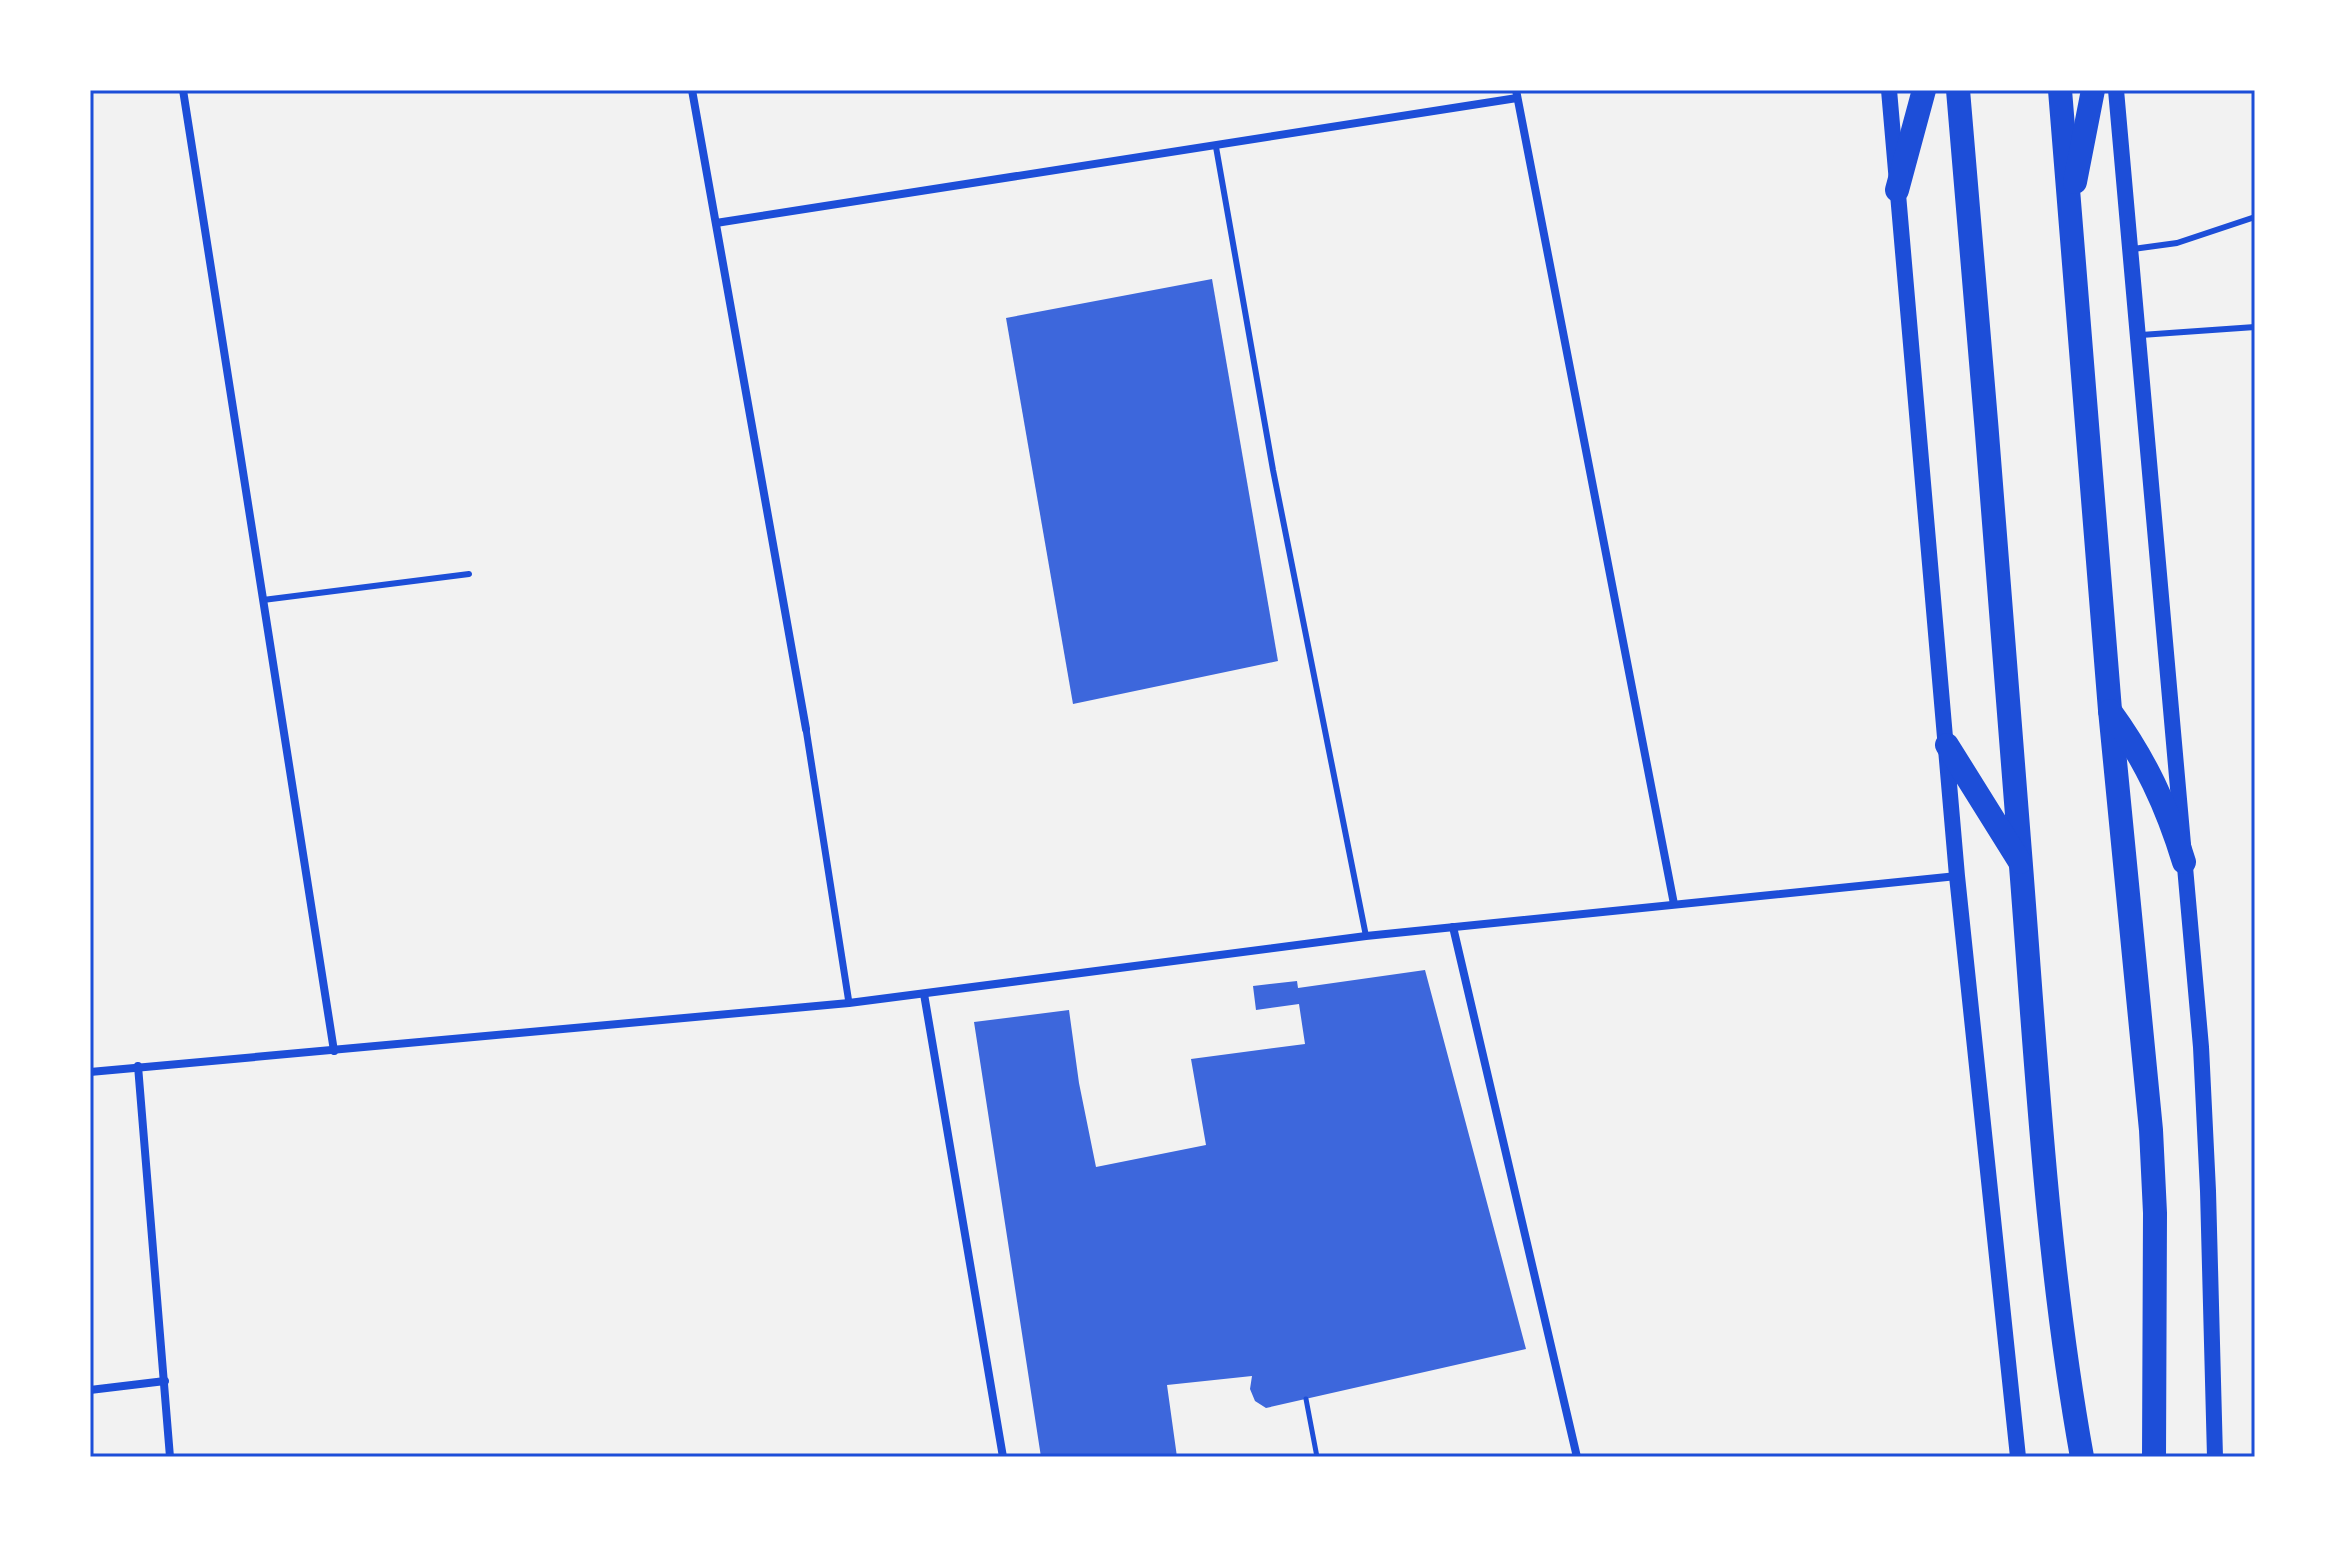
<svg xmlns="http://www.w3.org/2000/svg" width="2345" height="1547" viewBox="0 0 2345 1547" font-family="'PT Sans Narrow',sans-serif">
  <rect width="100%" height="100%" fill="#f2f2f2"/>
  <g fill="#3d67dc">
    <path d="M1212,279L1278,661L1073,704L1006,318Z"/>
    <path d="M1425,970L1526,1349L1266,1408L1255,1401L1250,1389L1252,1376L1167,1385L1177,1457H1041L974,1022L1069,1010L1079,1083L1096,1167L1206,1145L1191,1059L1305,1044L1299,1004L1256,1010L1253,986L1297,981L1298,988Z"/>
  </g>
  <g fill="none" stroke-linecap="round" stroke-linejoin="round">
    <path stroke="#1d4ed8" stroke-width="5" d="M1306,1399L1317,1457"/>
    <g stroke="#1d4ed8" stroke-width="6">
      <path d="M1216,147L1273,470L1366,936"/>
      <path d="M2133,249L2177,243L2255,217"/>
      <path d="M2141,335L2255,327"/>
      <path d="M263,600L469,574"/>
    </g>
    <path stroke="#1d4ed8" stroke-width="7" d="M806,729L849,1003"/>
    <g stroke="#1d4ed8" stroke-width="8">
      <path d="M183,90L334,1051"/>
      <path d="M692,90L806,729"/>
      <path d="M1516,90L1674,904"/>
      <path d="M716,223L1517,98"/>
      <path d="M1453,927L1577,1457"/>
      <path d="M924,994L1003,1457"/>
      <path d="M138,1066L170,1457"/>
      <path d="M90,1072L849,1003L1366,936L1957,876"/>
      <path d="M90,1390L165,1381"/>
    </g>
    <g stroke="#1d4ed8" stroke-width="16">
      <path d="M1889,90L1957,876L2018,1457"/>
      <path d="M2116,90L2201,1047L2208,1191L2215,1457"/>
    </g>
    <g stroke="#1d4ed8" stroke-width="24">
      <path d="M1958,90C1980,344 2001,599 2020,853C2036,1055 2046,1258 2082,1457"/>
      <path d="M2060,90L2110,710L2151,1130L2155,1213L2154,1457"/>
      <path d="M2075,182L2093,90"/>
      <path d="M1897,190L1924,90"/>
      <path d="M2110,711C2145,759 2167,806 2184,862"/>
      <path d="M1947,745L2020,862"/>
    </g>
  </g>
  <rect width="2345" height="1547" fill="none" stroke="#ffffff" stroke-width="184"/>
  <rect x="92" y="92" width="2161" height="1363" fill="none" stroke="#1d4ed8" stroke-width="3"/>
</svg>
